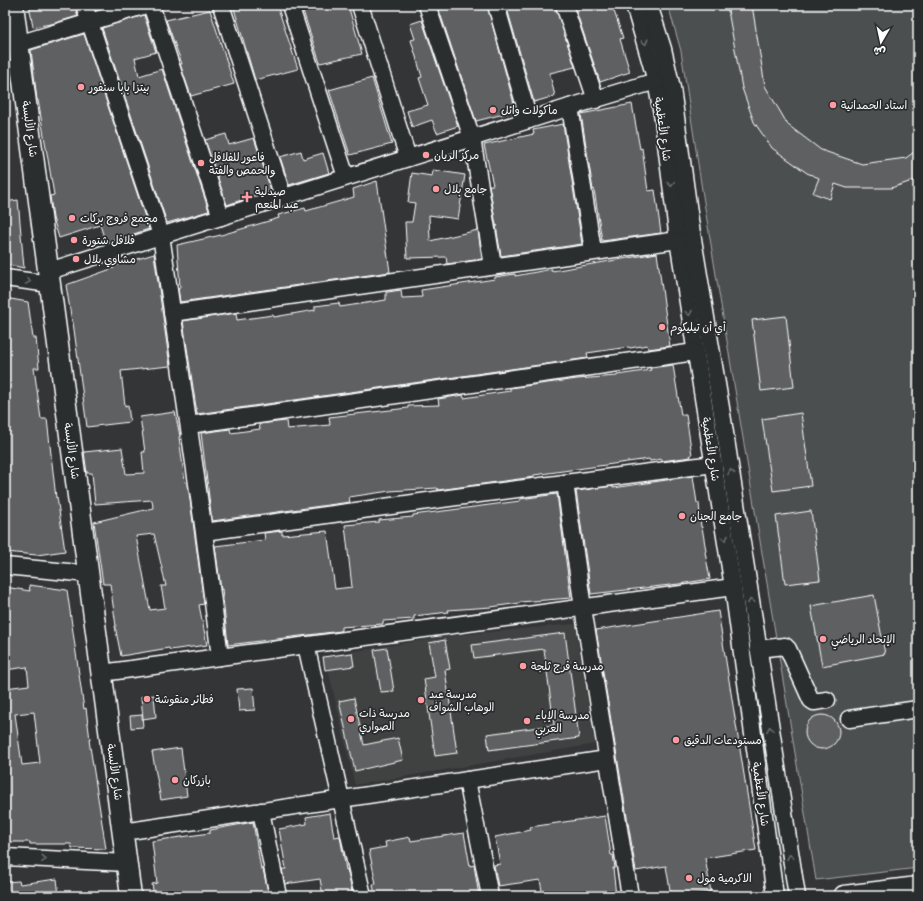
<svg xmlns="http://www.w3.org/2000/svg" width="923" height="901" viewBox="0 0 923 901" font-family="'Patrick Hand','Playpen Sans Arabic',sans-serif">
  <rect width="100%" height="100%" fill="#333536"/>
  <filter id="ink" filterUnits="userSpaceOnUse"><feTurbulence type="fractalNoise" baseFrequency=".025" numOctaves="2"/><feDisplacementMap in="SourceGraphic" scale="8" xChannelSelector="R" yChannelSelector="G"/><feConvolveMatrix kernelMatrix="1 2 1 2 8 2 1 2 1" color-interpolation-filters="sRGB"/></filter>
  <g filter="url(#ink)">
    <path fill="#404243" d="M575,624L595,744L355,785L325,656L449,636Z"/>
    <path fill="#4c4f50" stroke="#a6a7a8" d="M668,5H918V868L816,880L702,190L681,51Z"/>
    <g fill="#5f6162" stroke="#fff" fill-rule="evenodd">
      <path d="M29,5H75L78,16L51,24L33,27Z"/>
      <path d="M233,5H277L298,69L255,80Z"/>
      <path d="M301,5H348L362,54L320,63Z"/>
      <path d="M458,5H487L516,111L476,121L439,10Z"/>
      <path d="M506,5H555L575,67L550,73V75L555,96L534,102Z"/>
      <path d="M574,5H612L623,38L620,39L630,72L600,82Z"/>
      <path d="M727,5H752L765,86L788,125L821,150L862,164L906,158L918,149V179L891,188H847L835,184L830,199L813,193L819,178L807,173L772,148L754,122L742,88Z"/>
      <path d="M210,10L234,84L191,96L180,64H182L166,20Z"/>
      <path d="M144,15L156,52L135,58L139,76L162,69L209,211L167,223L102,28Z"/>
      <path d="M422,20L458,126L437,133L432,120L412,127L407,111L428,105L419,78L422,77L411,40L415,39L410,24Z"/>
      <path d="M84,34L149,229L106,243L100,225L59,238L53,218L50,196L54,195L38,100H37L31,50Z"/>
      <path d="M372,78L392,144L350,155L329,90Z"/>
      <path d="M632,104L640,149L642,148L648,191L655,190L661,233L602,241L594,189L593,190L581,114Z"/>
      <path d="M563,124L582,244L501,256L496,226H498L496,225L489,185H493L484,145L534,134L533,130Z"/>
      <path d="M226,134L229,145L254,138L271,190L247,197V198L227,205L205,140Z"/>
      <path d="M301,151L303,159L323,153L329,173L289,185L280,157Z"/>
      <path d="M433,170L465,175L458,219L429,215L430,241L478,230L482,259L447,264L446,257L407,258L405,222H412L415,203L408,202L412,173L432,176Z"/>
      <path d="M377,181L390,272L180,302L178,288H180L177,245L221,235L279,218L278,215L305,208L306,211L354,197L353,189Z"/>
      <path d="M18,200L24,268L5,264V202Z"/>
      <path d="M657,253L670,346L648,349L647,345L630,348L629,347L587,353L588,358L197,414L183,321L236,313L237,320L273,315L274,317L315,310V306L339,303L340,307L386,300V292H388L401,290L402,298L422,297L421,290L495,279V277L515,274V276L552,269V271Z"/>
      <path d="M154,254L170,366L121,371L125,406L128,405L130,422L87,427L73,322H72L66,285L114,268V266Z"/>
      <path d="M5,298L28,302L33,338H36L39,368H34L41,419H47L56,498L57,497L65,551L37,555L5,552Z"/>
      <path d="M786,316L794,387L761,391L752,320Z"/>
      <path d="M673,365L681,415H686L692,455H690L691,457L662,461V459L650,461L649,459L534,475V477L438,490L437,488L390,491L349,497L350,502L212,521L201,433L230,429L231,433L260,429L259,424L286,421L287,429L330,425L329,417L408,408V406L439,405L438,399L463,395L464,398L510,391V388L577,379L617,376V375L651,370L650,368Z"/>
      <path d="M175,412L180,436L179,437L185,482H186L189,492L204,604L199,605L207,645L170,650L169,648L121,656L115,626H116L110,584H103L94,522L153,508L152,500L95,504L92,473H87L84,452L122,448L126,474L144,473L142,452H145L140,417ZM154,534L166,586H161L165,608L150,610L136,536Z"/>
      <path d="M801,413L811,486L773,491L762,419Z"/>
      <path d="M693,476L697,503H699L701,527H702L706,551L705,552L710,579L679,584L591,594L576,491L613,486V488Z"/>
      <path d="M557,494L571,598L520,602V603L491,607L448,610L449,612L414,616V619L383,621V624L341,627V631L228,645L222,589L221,590L215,546L265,540L264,533L282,531V535L327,531L335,589L352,587L345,525L379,522V520L413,517V515L520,501V499Z"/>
      <path d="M811,511L820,580L785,584L776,516Z"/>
      <path d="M29,585L67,590L84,709L86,708L90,740H89L106,849L72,848L71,844H30V842H5V688L29,685L27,667L5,670V587L30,591ZM34,712L40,763L22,765L15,714Z"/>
      <path d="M874,595L885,654L822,666L811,606Z"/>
      <path d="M718,611L756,850L705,858L711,892L683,896H671L666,866L636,871L596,630Z"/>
      <path d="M565,633L579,738L489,750L487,734L554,725L544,649L474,658L472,645Z"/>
      <path d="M445,640L450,669L445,670L457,753L435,756L424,679L435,677L429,643Z"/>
      <path d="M387,648L394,691L381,692L374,650Z"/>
      <path d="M352,653L354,666L325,670L323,657Z"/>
      <path d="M253,688L255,710L239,711L237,689Z"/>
      <path d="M154,695L156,717L143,719L141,697Z"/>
      <path d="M354,698L364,745L398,738L403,760L355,771L339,701Z"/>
      <circle cx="822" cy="732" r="17"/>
      <path d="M142,715L143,727L131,728L130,716Z"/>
      <path d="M181,748L187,796L161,800L152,752Z"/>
      <path d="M330,813L334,837L340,836L346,870L347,869L353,896H323L320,879L285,884L282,869H286L279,829L307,824L306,817Z"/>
      <path d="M605,816L611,855H613L615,868H613L616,896H543L540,880L498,886L494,865L500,864L495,837L531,830L530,827Z"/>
      <path d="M253,822L261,869H263L268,892L242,896H154L152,884L157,883L152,841L210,833V830Z"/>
      <path d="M464,833L470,866L474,865L479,896H375L373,884H376L369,850L386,847L385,842L410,837L411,841Z"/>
      <path d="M57,879L59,896H5V882L19,881L20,884Z"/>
    </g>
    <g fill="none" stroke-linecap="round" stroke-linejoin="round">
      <defs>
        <g id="minor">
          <path d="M84,5L161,235L204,532L220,657"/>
          <path d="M151,5L221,217"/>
          <path d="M221,5L283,197"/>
          <path d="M290,5L346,177"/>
          <path d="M360,5L408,158"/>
          <path d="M427,5L472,138L493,266"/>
          <path d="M496,5L529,120"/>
          <path d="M564,5L596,100"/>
          <path d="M634,5L656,81L663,120L678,240L733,587L775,896"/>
          <path d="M649,5L663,49L672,88L691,227L723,420L797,896"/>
          <path d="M18,44L146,5"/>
          <path d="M570,107L593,251"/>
          <path d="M49,271L570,107L656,81"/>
          <path d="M5,278L50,284"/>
          <path d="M172,313L678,240"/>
          <path d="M189,425L695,352"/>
          <path d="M565,483L583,608L630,896"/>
          <path d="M204,532L471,495L714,464"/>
          <path d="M5,566L89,574"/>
          <path d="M306,645L363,896"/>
          <path d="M758,649L785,646L788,649L811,700L814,702L827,700"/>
          <path d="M102,673L733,587"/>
          <path d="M849,719L918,709"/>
          <path d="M467,780L490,896"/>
          <path d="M261,811L278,896"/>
          <path d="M123,832L607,759"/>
          <path d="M5,857L127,863"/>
        </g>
        <g id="major">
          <path d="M13,5L131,896"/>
          <path d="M844,896L918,887"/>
        </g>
      </defs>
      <use href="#minor" stroke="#fff" stroke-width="19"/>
      <use href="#major" stroke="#fff" stroke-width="23"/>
      <use href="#minor" stroke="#2a2d2e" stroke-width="16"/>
      <use href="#major" stroke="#2a2d2e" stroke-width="20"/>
    </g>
    <defs><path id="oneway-chevron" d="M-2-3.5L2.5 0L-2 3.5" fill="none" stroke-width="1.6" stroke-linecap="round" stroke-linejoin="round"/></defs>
    <g stroke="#6a6c6d">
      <use href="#oneway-chevron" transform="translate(645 42) rotate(75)"/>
      <use href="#oneway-chevron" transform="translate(671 184) rotate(83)"/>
      <use href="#oneway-chevron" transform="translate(28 281) rotate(8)"/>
      <use href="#oneway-chevron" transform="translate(689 313) rotate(81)"/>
      <use href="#oneway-chevron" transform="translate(731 472) rotate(-99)"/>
      <use href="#oneway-chevron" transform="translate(725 538) rotate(81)"/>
      <use href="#oneway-chevron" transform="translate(751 601) rotate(-99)"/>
      <use href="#oneway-chevron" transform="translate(770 729) rotate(-99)"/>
      <use href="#oneway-chevron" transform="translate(790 857) rotate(-99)"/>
      <use href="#oneway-chevron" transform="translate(44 859) rotate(3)"/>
    </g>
  </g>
  <g fill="#ff9aa2" stroke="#2a2d2e" stroke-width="1.5">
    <circle cx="81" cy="87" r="4"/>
    <circle cx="833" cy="105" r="4"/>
    <circle cx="493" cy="110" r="4"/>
    <circle cx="426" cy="155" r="4"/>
    <circle cx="201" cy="163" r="4"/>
    <circle cx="436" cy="189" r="4"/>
    <path d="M245 191h4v4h4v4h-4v4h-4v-4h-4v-4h4z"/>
    <circle cx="72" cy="218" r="4"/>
    <circle cx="74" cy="240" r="4"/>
    <circle cx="76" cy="259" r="4"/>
    <circle cx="662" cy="327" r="4"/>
    <circle cx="682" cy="516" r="4"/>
    <circle cx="823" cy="639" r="4"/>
    <circle cx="523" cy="666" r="4"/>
    <circle cx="147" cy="699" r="4"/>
    <circle cx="421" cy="700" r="4"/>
    <circle cx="351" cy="719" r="4"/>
    <circle cx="527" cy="721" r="4"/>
    <circle cx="676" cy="740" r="4"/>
    <circle cx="175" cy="780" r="4"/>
    <circle cx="689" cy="878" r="4"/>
  </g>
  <g text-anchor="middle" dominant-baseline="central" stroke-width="3.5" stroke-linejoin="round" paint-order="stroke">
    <g font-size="11" fill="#fff" stroke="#2a2d2e" text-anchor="start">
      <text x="89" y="87">بيتزا بابا سنفور</text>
      <text x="841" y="105">استاد الحمدانية</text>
      <text x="501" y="110">مأكولات وائل</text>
      <text x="434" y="155">مركز الريان</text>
      <text x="209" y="157">فاعور للفلافل<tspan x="209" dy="13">والحمص والفتة</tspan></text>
      <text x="444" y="189">جامع بلال</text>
      <text x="255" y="191">صيدلية<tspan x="255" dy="13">عبد المنعم</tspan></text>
      <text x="80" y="218">مجمع فروج بركات</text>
      <text x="82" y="240">فلافل شتورة</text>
      <text x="84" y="259">مشاوي بلال</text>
      <text x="670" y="327">أي أن تيليكوم</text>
      <text x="690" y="516">جامع الجنان</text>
      <text x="831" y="639">الإتحاد الرياضي</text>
      <text x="531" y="666">مدرسة فرج ثلجة</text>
      <text x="429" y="694">مدرسة عبد<tspan x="429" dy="13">الوهاب الشواف</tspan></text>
      <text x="155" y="699">فطائر منقوشة</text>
      <text x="359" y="713">مدرسة ذات<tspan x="359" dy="13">الصواري</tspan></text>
      <text x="535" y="715">مدرسة الإباء<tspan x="535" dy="13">العربي</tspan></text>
      <text x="684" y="740">مستودعات الدقيق</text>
      <text x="183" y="780">بازركان</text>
      <text x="697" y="878">الاكرمية مول</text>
    </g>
    <g font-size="11" fill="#fff" stroke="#2a2d2e">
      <text transform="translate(30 129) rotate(82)">شارع الألبسة</text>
      <text transform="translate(663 129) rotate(82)">شارع الأعظمية</text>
      <text transform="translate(711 449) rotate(81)">شارع الأعظمية</text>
      <text transform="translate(72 451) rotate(82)">شارع الألبسة</text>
      <text transform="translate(115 772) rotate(82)">شارع الألبسة</text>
      <text transform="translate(761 794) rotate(82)">شارع الأعظمية</text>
    </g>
  </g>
  <rect width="923" height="901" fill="none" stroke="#2a2d2e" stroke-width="20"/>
  <rect x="10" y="10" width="903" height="881" fill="none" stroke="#fff" stroke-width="1.5" filter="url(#ink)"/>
  <g transform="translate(881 42) rotate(189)" stroke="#2a2d2e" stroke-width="3" paint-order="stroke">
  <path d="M0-3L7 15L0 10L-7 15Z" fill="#ffffff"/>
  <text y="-6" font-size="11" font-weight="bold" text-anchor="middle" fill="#ffffff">ش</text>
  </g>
</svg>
